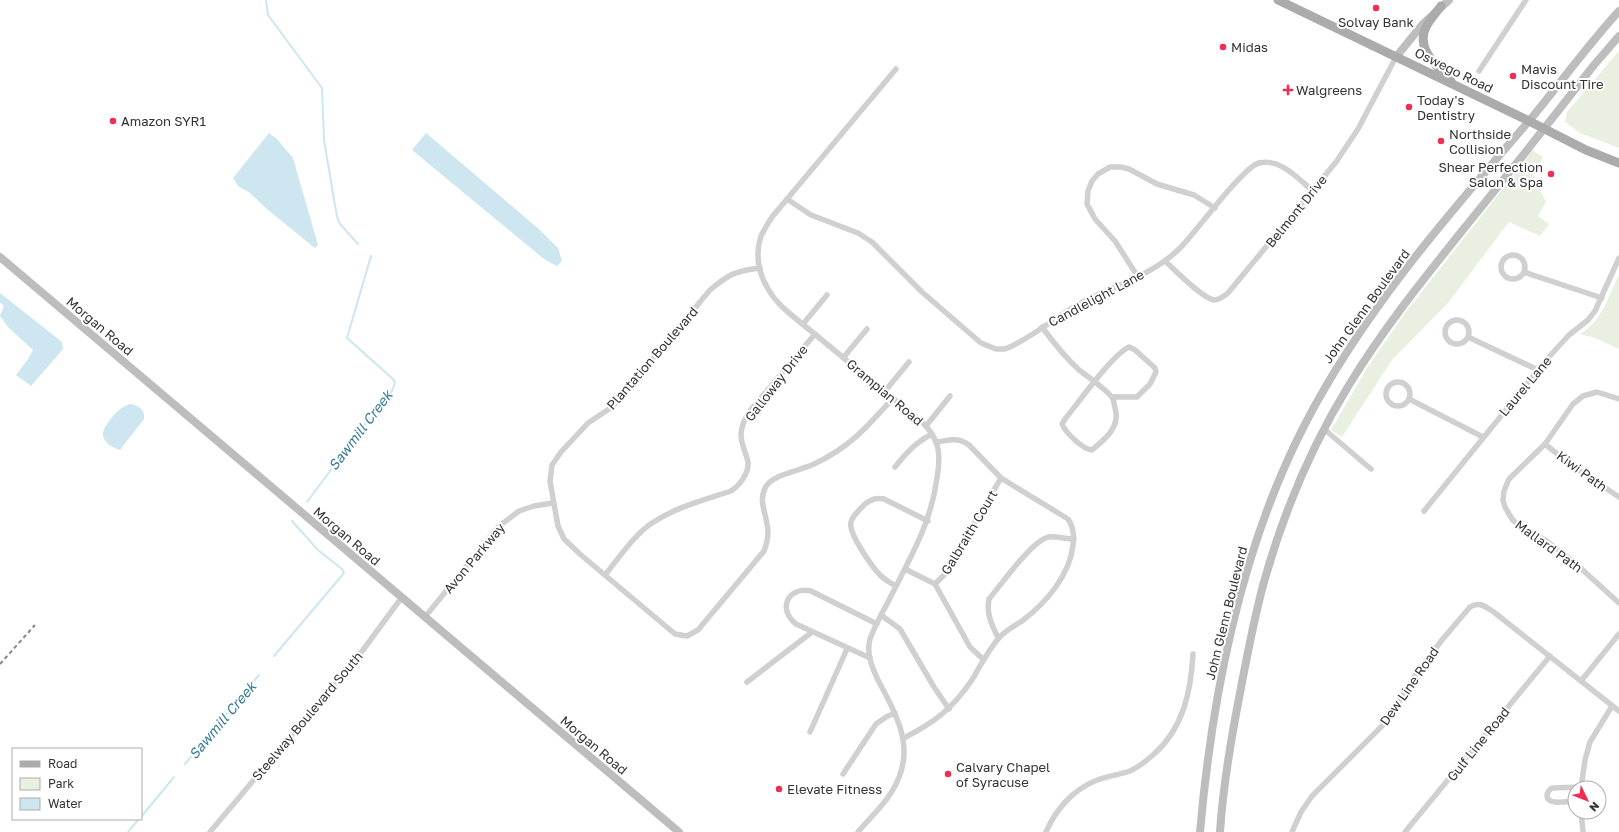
<svg xmlns="http://www.w3.org/2000/svg" width="1619" height="832" viewBox="0 0 1619 832" font-family="'Golos Text',sans-serif">
  <rect width="100%" height="100%" fill="#fff"/>
  <g fill="#eaf0e1">
    <path d="M1619,51V148L1580,133L1565,122L1567,112Z"/>
    <path d="M1529,148L1543,157L1533,175L1546,202L1538,216L1549,224L1540,236L1509,222L1448,303L1392,360L1342,437L1331,430L1367,368L1405,313L1520,167Z"/>
    <path d="M1619,274V349L1595,338L1580,334C1602,321 1609,296 1619,274Z"/>
  </g>
  <g fill="#cde6f0">
    <path d="M269,133L277,139L293,158L318,245L315,248L268,210L250,193L238,186L233,178Z"/>
    <path d="M426,133L540,230L558,248L562,261L557,266L544,259L412,150Z"/>
    <path d="M0,293L62,342L63,349L31,386L16,375L28,359L33,350L8,327L0,316L4,306L0,302Z"/>
    <path d="M130,404C139,405 145,410 144,419L120,450C113,448 102,442 103,433C104,424 121,405 130,404Z"/>
  </g>
  <g fill="none" stroke-linecap="round" stroke-linejoin="round">
    <g stroke="#cde6f0" stroke-width="2">
      <path d="M266,0L268,15L322,88L324,140L337,217L340,224L358,244"/>
      <path d="M307,502L364,425L392,391L395,383L393,379L347,338L371,256"/>
      <path d="M274,656L344,573L342,569L318,550L292,521"/>
      <path d="M185,764L259,675"/>
      <path d="M141,817L174,777"/>
      <path d="M128,832L139,819"/>
    </g>
    <g stroke="#d0d0d0" stroke-width="5.5">
      <path d="M1479,71L1526,0"/>
      <path d="M787,199L811,215L858,233L872,242L922,292L981,343L996,349H1005L1012,346C1036,334 1056,317 1079,304C1113,286 1154,275 1181,247C1196,232 1243,167 1259,163C1281,158 1298,179 1313,191"/>
      <circle cx="1513" cy="267" r="12"/>
      <path d="M1165,261C1175,270 1202,298 1214,300C1220,300 1224,296 1228,293L1336,162L1358,129L1396,57"/>
      <path d="M760,268C735,271 729,274 710,290L612,407L588,423L561,452L552,465L550,481L558,526L564,539L581,555L675,634L687,636L698,630L764,551C767,543 769,532 767,524C765,511 759,501 765,488C772,474 800,471 814,464C850,447 867,427 893,398"/>
      <path d="M1524,272L1602,298"/>
      <path d="M1138,277L1115,241L1095,219L1087,204L1088,191L1092,181L1098,174L1110,167H1121L1129,169L1157,184L1194,195L1215,208"/>
      <circle cx="1457" cy="332" r="12"/>
      <path d="M803,324L827,295"/>
      <path d="M1042,327C1053,342 1064,356 1078,369C1089,378 1102,386 1111,396C1114,399 1114,404 1115,408C1121,427 1105,439 1092,450C1082,449 1066,433 1062,424L1065,419C1078,403 1113,354 1129,347L1135,350L1155,368L1156,372L1150,384L1137,397H1113"/>
      <path d="M1468,337L1538,370"/>
      <path d="M843,358L867,329"/>
      <circle cx="1398" cy="394" r="12"/>
      <path d="M885,391L909,362"/>
      <path d="M1409,399L1483,437"/>
      <path d="M1619,399L1597,392L1583,396L1573,404L1545,444L1509,479L1504,491L1503,500L1505,507L1512,519L1516,523L1545,540L1575,563L1619,603"/>
      <path d="M926,426L950,396"/>
      <path d="M1324,429L1371,469"/>
      <path d="M1545,444L1571,465L1619,497"/>
      <path d="M895,467C907,452 915,443 932,434"/>
      <path d="M1424,511L1548,358L1569,335L1588,320L1595,311L1619,258"/>
      <path d="M905,569L935,584L970,647L984,660"/>
      <path d="M605,575C618,559 635,534 652,523C676,507 704,500 731,491C740,485 749,473 748,462C746,453 741,444 741,435C741,426 745,419 749,412L815,334"/>
      <path d="M935,584L944,575L1001,478"/>
      <path d="M896,586C891,583 885,580 881,576C872,567 848,533 851,522C852,517 858,511 862,507C868,500 875,497 884,499L928,521"/>
      <path d="M881,615L900,629L934,687L949,709"/>
      <path d="M425,617L498,527L519,511L534,506L553,503"/>
      <path d="M998,638C992,625 986,614 989,599C1001,585 1032,540 1049,537C1057,536 1066,539 1074,539"/>
      <path d="M870,658L796,624C777,609 788,586 811,591L877,624"/>
      <path d="M1581,681L1619,634"/>
      <path d="M747,682L812,632"/>
      <path d="M810,732L847,649"/>
      <path d="M904,738C935,722 952,709 972,680C980,666 988,651 998,639C1004,631 1014,626 1022,621C1046,603 1070,575 1073,545C1074,536 1074,527 1068,519L1001,478L969,445C958,437 950,440 937,442"/>
      <path d="M843,774L876,724L886,717L895,713"/>
      <path d="M1581,788L1585,760L1590,742L1612,706"/>
      <path d="M1575,801C1568,801 1548,806 1547,796C1547,792 1549,790 1552,788L1581,787"/>
      <path d="M1581,812L1583,832"/>
      <path d="M210,832L363,650L402,597"/>
      <path d="M858,832C869,819 882,807 891,793C918,751 898,718 878,680C872,667 866,654 870,639C875,625 883,612 890,598C910,558 931,524 937,478C941,455 940,440 923,423L789,313C767,295 751,266 761,236C764,230 768,223 772,217L896,69"/>
      <path d="M1046,832C1056,809 1073,790 1095,781C1106,776 1119,775 1130,771C1139,767 1146,761 1153,755C1183,729 1191,692 1193,654"/>
      <path d="M1292,832L1301,812L1312,796L1387,721L1416,674L1442,640L1470,607C1480,601 1486,607 1495,613L1619,711"/>
      <path d="M1405,832L1550,656"/>
    </g>
    <g stroke="#bdbdbd" stroke-width="8">
      <path d="M1396,57L1422,25L1449,0"/>
      <path d="M0,257L679,832"/>
      <path d="M1200,832C1212,695 1241,549 1304,426C1362,313 1447,216 1529,121C1559,85 1587,46 1619,11"/>
      <path d="M1220,832C1223,785 1231,739 1240,693C1247,656 1254,618 1264,582C1283,514 1312,445 1349,385C1383,329 1425,277 1466,226C1509,173 1552,119 1594,65L1619,36"/>
    </g>
    <g stroke="#ababab" stroke-width="9">
      <path d="M1278,0L1529,121L1586,150L1619,163"/>
      <path d="M1441,6C1436,13 1430,19 1426,27C1415,49 1438,67 1451,81"/>
    </g>
    <path stroke="#888" stroke-width="2" stroke-dasharray="4 3" stroke-linecap="butt" d="M0,664L35,625"/>
  </g>
  <g fill="#f02e53" stroke="#fff" stroke-width="1.5">
    <circle cx="1376" cy="8" r="4"/>
    <circle cx="1223" cy="47" r="4"/>
    <circle cx="1513" cy="76" r="4"/>
    <path d="M1286 84h4v4h4v4h-4v4h-4v-4h-4v-4h4z"/>
    <circle cx="1409" cy="107" r="4"/>
    <circle cx="113" cy="121" r="4"/>
    <circle cx="1441" cy="141" r="4"/>
    <circle cx="1551" cy="174" r="4"/>
    <circle cx="948" cy="774" r="4"/>
    <circle cx="779" cy="789" r="4"/>
  </g>
  <g text-anchor="middle" dominant-baseline="central" stroke-width="4" stroke-linejoin="round" paint-order="stroke">
    <g font-size="13" fill="#333" stroke="#fff" text-anchor="start">
      <text x="1376" y="22" text-anchor="middle">Solvay Bank</text>
      <text x="1231" y="47">Midas</text>
      <text x="1521" y="69">Mavis<tspan x="1521" dy="15">Discount Tire</tspan></text>
      <text x="1296" y="90">Walgreens</text>
      <text x="1417" y="100">Today's<tspan x="1417" dy="15">Dentistry</tspan></text>
      <text x="121" y="121">Amazon SYR1</text>
      <text x="1449" y="134">Northside<tspan x="1449" dy="15">Collision</tspan></text>
      <text x="1543" y="167" text-anchor="end">Shear Perfection<tspan x="1543" dy="15">Salon &amp; Spa</tspan></text>
      <text x="956" y="767">Calvary Chapel<tspan x="956" dy="15">of Syracuse</tspan></text>
      <text x="787" y="789">Elevate Fitness</text>
    </g>
    <g font-size="13" fill="#333" stroke="#fff">
      <text transform="translate(1454 70) rotate(26)">Oswego Road</text>
      <text transform="translate(1296 211) rotate(-51)">Belmont Drive</text>
      <text transform="translate(1096 298) rotate(-28)">Candlelight Lane</text>
      <text transform="translate(1366 306) rotate(-54)">John Glenn Boulevard</text>
      <text transform="translate(100 326) rotate(40)">Morgan Road</text>
      <text transform="translate(652 358) rotate(-49)">Plantation Boulevard</text>
      <text transform="translate(776 383) rotate(-52)">Galloway Drive</text>
      <text transform="translate(1525 386) rotate(-50)">Laurel Lane</text>
      <text transform="translate(885 392) rotate(40)">Grampian Road</text>
      <text transform="translate(1582 471) rotate(36)">Kiwi Path</text>
      <text transform="translate(969 532) rotate(-59)">Galbraith Court</text>
      <text transform="translate(347 536) rotate(40)">Morgan Road</text>
      <text transform="translate(1549 546) rotate(36)">Mallard Path</text>
      <text transform="translate(474 558) rotate(-50)">Avon Parkway</text>
      <text transform="translate(1226 613) rotate(-76)">John Glenn Boulevard</text>
      <text transform="translate(1409 686) rotate(-55)">Dew Line Road</text>
      <text transform="translate(307 716) rotate(-50)">Steelway Boulevard South</text>
      <text transform="translate(1478 744) rotate(-51)">Gulf Line Road</text>
      <text transform="translate(594 745) rotate(40)">Morgan Road</text>
    </g>
    <g font-size="14" font-style="italic" fill="#387b95" stroke="#fff">
      <text transform="translate(360 430) rotate(-53)">Sawmill Creek</text>
      <text transform="translate(222 720) rotate(-50)">Sawmill Creek</text>
    </g>
  </g>
  <rect x="12" y="748" width="130" height="72" fill="#ffffff" stroke="#adadad"/>
  <rect x="20" y="761" width="20" height="6" fill="#ababab" stroke="#adadad"/>
  <text x="48" y="768" font-size="12" fill="#333333">Road</text>
  <rect x="20" y="778" width="20" height="12" fill="#eaf0e1" stroke="#adadad"/>
  <text x="48" y="788" font-size="12" fill="#333333">Park</text>
  <rect x="20" y="798" width="20" height="12" fill="#cde6f0" stroke="#adadad"/>
  <text x="48" y="808" font-size="12" fill="#333333">Water</text>
  <g transform="translate(1587 800) rotate(133)"><circle r="19" fill="#ffffff" stroke="#adadad"/>
  <path d="M0-3L7 15L0 10L-7 15Z" fill="#f02e53"/>
  <text y="-6" font-size="11" font-weight="bold" text-anchor="middle" fill="#333333">N</text>
  </g>
</svg>
